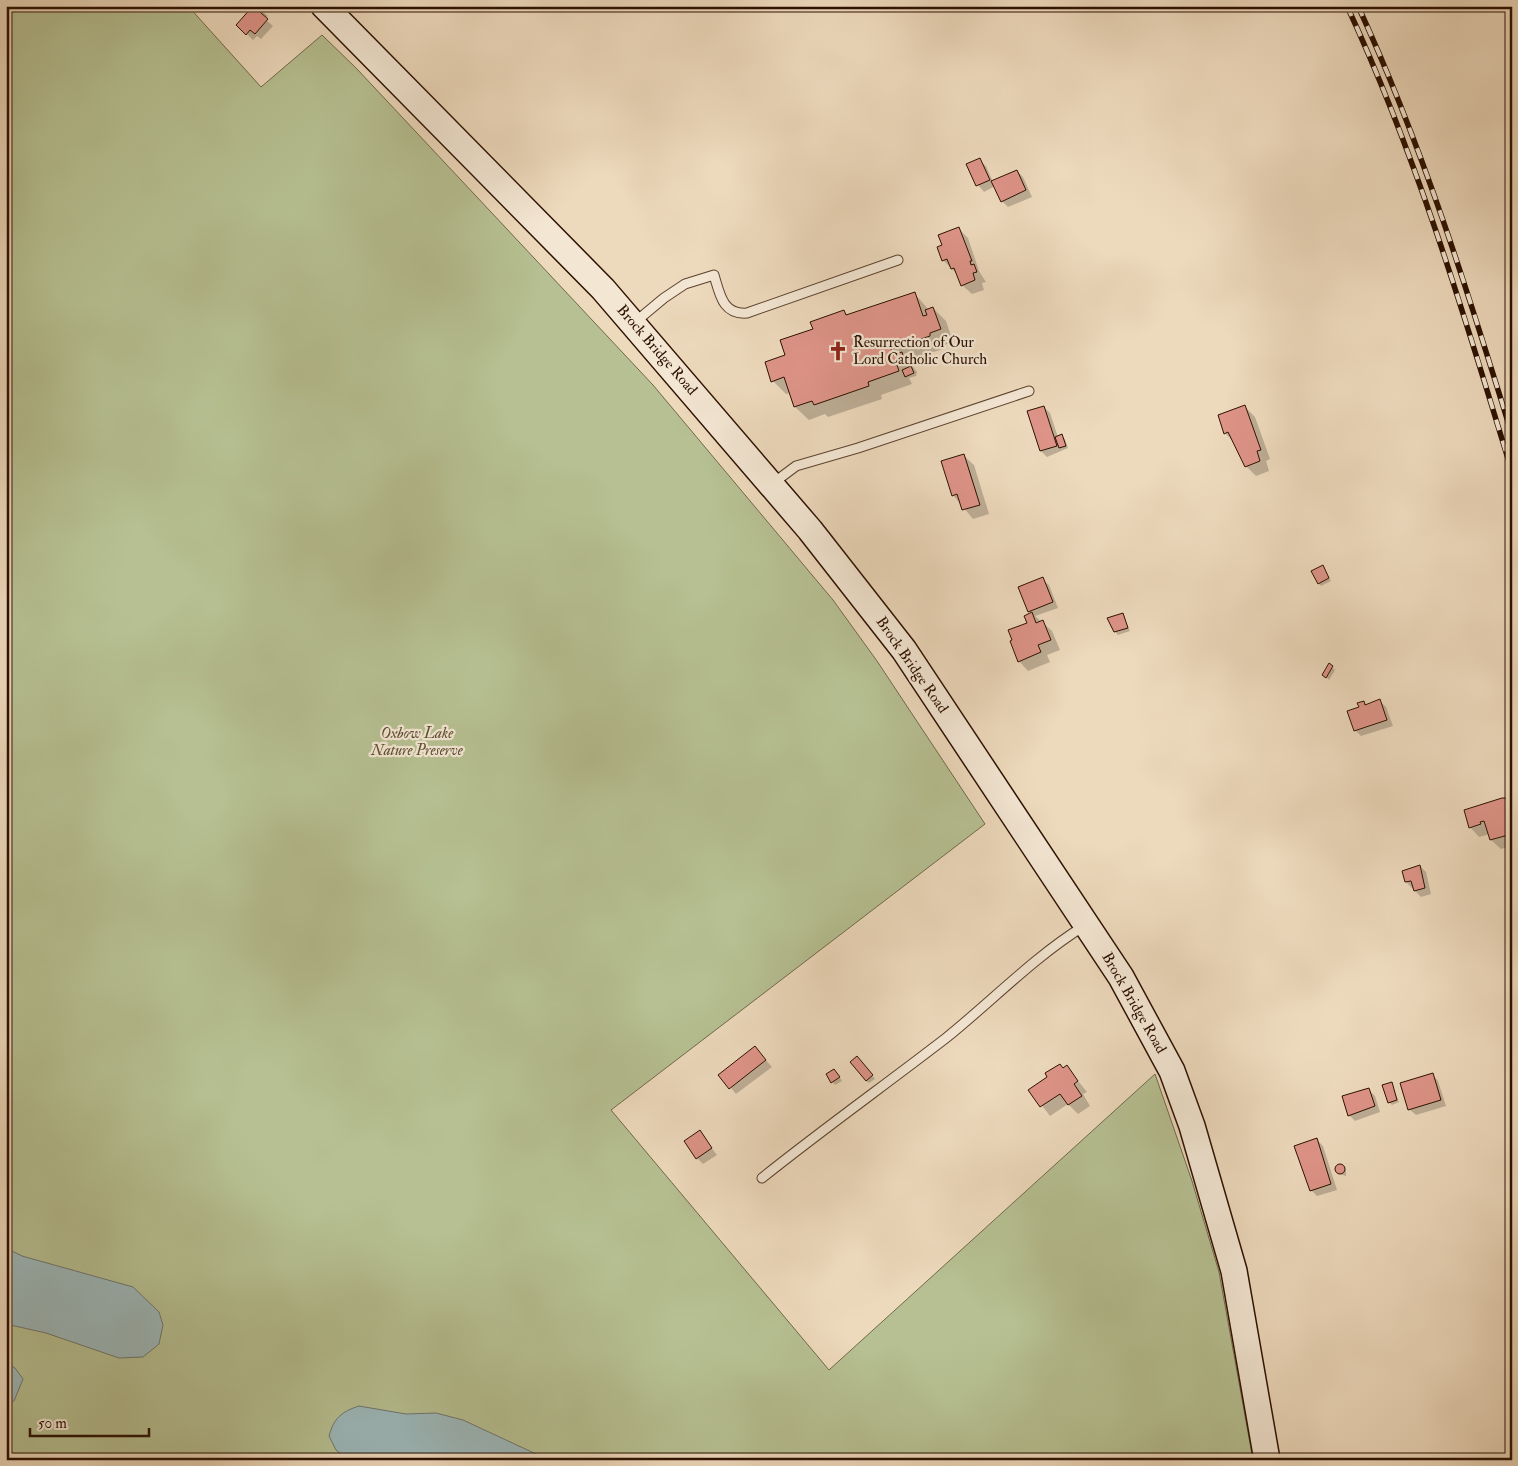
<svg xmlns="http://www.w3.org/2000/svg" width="1518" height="1466" viewBox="0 0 1518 1466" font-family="'IM FELL Double Pica',serif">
  <rect width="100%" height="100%" fill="#edd9bc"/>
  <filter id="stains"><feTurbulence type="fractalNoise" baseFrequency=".004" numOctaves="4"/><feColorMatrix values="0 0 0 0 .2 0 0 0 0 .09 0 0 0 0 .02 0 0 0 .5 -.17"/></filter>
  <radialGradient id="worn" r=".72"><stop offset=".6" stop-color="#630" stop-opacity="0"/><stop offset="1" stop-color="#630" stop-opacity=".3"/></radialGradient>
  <path fill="#b6c092" stroke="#716849" d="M34,6H188L261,87L322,35L357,69L653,385L833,600L877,661L985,824L611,1110L829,1370L1155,1074L1192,1181L1219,1272L1253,1460H6V11Z"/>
  <g fill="#9cb8ba" stroke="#6f7570">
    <path d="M6,1248L22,1256L133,1287L159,1312L163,1325L159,1344L143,1357L119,1358L46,1333L6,1324Z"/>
    <path d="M6,1362L15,1368L23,1379L14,1401L6,1404Z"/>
    <path d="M359,1406L406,1414L436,1413L463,1420L549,1460H348L336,1450L329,1436C334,1418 341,1412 359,1406Z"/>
  </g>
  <g fill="#0003">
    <path d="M255,6L268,16L265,19L273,26L261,39L257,36L253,40L238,25Z"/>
    <path d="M979,160L986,166L993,182L1017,171L1023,177L1032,197L1008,207L1002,201L995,186L984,192L978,185Z"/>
    <path d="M959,229L968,238L979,271L986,282L982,283L984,290L972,294L962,285L958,275L943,260V246Z"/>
    <path d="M914,293L929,310L933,308L946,321L953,342L942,346L943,349L908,360L917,372L916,376L909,378L912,384L881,395L882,399L828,417L825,414L809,420L795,407L791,393L786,394L773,381L787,356L814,330L844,312L848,316Z"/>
    <path d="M1044,407L1050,413L1058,437L1062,436L1065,439L1068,448L1047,457L1041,451Z"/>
    <path d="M1245,407L1255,417L1270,459L1266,461L1269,471L1256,476L1246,466L1234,442L1225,433Z"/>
    <path d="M964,456L974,465L989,514L973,519L953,495Z"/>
    <path d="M1323,567L1331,581L1321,586L1319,583Z"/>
    <path d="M1042,579L1049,585L1058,608L1035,616L1052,631L1060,650L1047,655L1050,662L1028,671L1019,661L1032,614L1028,610Z"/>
    <path d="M1123,615L1130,631L1118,635L1111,627L1108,619Z"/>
    <path d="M1329,665L1335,670L1329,680L1326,677Z"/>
    <path d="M1380,701L1386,707L1393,726L1361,736L1355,730L1360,707L1364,702L1367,705Z"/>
    <path d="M1508,799L1512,803V846L1501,849L1491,840L1490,834L1479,837L1470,827Z"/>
    <path d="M1420,866L1426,872L1431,894L1421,897L1406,882Z"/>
    <path d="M755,1048L772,1067L736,1094L720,1075Z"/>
    <path d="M860,1060L875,1079L869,1083L866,1081Z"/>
    <path d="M1066,1066L1087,1092L1083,1094L1090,1106L1078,1114L1068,1104L1050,1116L1030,1090Z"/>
    <path d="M837,1073L842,1081L835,1085L827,1075Z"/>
    <path d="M1432,1074L1438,1081L1446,1106L1416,1115L1409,1109Z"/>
    <path d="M1391,1083L1399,1102L1392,1105L1389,1102Z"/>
    <path d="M1369,1090L1375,1096L1380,1112L1355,1121L1349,1115Z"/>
    <path d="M699,1132L717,1155L703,1164L697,1158Z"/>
    <path d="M1317,1140L1323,1146L1337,1190L1317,1196L1311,1190Z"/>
    <path d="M1340,1165L1346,1170V1176L1337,1173V1166Z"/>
  </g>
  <g fill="#de9488" stroke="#2c1000">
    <path d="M253,6L262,9L260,12L268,19L255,34L250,30L246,35L236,25Z"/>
    <path d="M980,158L990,180L976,186L966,164Z"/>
    <path d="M1017,170L1026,190L1001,202L991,181Z"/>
    <path d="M959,227L972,261H970L971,265L974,264L977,272L973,273L975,280L961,286L954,268L951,269L947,259L942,261L937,247L942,245L938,235Z"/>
    <path d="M915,292L923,316L927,315L925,310L933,307L941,329L930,333V336L891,349L893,355L902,352L904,359L896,362L899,371L868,382L869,386L814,405L812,401L794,407L784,377L771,382L765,362L785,355L780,340L813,329L810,322L844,310L846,315Z"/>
    <path d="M911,366L914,373L905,377L902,370Z"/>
    <path d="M1245,405L1261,450L1257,451L1260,461L1245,467L1228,432L1224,434L1218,415Z"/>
    <path d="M1044,406L1057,446L1040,451L1027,411Z"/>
    <path d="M1062,434L1066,446L1059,448L1055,437Z"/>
    <path d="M964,454L980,505L962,510L957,494L952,496L941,461Z"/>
    <path d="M1323,565L1329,578L1318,584L1311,571Z"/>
    <path d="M1043,577L1053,602L1028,612L1018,587Z"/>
    <path d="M1032,612L1036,623L1043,620L1051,640L1038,645L1041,652L1018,662L1010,641L1012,640L1008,630L1027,623L1024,616Z"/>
    <path d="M1123,613L1128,628L1114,632L1107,618Z"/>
    <path d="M1329,663L1333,666L1326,678L1322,675Z"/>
    <path d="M1380,699L1387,720L1354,731L1347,711L1359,707L1357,703L1364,701L1365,705Z"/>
    <path d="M1502,798H1509L1512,808V834L1490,840L1484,821L1480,822L1481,824L1469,828L1464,810Z"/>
    <path d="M1420,865L1425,888L1414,891L1411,881L1405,882L1402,871Z"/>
    <path d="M755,1046L766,1060L729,1089L718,1075Z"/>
    <path d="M857,1056L873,1075L866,1081L850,1062Z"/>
    <path d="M1060,1064L1063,1068L1067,1065L1078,1081L1074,1084L1082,1096L1068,1105L1060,1094L1040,1107L1028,1090L1047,1077L1045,1073Z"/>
    <path d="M834,1069L840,1077L831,1083L826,1074Z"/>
    <path d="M1433,1073L1441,1100L1408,1110L1400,1083Z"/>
    <path d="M1392,1082L1397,1100L1388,1103L1382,1085Z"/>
    <path d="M1369,1088L1375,1106L1348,1116L1342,1096Z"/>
    <path d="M700,1130L712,1148L696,1159L684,1141Z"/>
    <path d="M1317,1138L1331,1184L1310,1191L1294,1146Z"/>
    <circle cx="1340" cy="1169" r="5"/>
  </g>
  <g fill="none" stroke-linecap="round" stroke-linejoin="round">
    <defs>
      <g id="lane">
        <path d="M634,323L664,298L685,284L714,275C720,295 723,315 747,313L898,260"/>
        <path d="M772,484L796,466L858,448L1029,391"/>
        <path d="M762,1178C822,1130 885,1085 946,1038C992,1001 1034,957 1084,926"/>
      </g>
      <path id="secondary" d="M324,6L603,289L810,530L904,650L1121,977L1172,1071L1192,1126L1234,1271L1267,1460"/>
    </defs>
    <use href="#lane" stroke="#5c422f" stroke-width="11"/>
    <use href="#secondary" stroke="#2c1000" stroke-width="28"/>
    <use href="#lane" stroke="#f3e6d3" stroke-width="9"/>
    <use href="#secondary" stroke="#f3e6d3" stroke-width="25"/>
    <defs>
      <g id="rail">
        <path d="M1347,6C1417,157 1464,314 1512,472"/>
        <path d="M1358,6C1422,145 1467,289 1512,435"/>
      </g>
    </defs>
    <use href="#rail" stroke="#2c1000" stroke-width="5.5"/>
    <use href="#rail" stroke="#f3e6d3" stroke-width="4" stroke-dasharray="11" stroke-linecap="butt"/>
  </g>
  <defs>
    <symbol id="church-bare" viewBox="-9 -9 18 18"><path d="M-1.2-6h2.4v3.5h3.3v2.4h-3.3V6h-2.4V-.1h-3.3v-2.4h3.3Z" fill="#8f2418" stroke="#f3e6d3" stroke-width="2.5" paint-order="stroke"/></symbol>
  </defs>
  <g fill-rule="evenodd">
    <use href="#church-bare" x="824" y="337" width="28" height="28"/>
  </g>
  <g text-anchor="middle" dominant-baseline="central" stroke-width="4.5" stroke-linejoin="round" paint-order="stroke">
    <g font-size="15" fill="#2c1000" stroke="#f3e6d3" text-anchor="start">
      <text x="853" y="342">Resurrection of Our<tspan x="853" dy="17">Lord Catholic Church</tspan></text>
    </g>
    <g font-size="15" fill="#2c1000" stroke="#f3e6d3">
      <text transform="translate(657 350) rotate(49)">Brock Bridge Road</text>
      <text transform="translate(912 665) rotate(55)">Brock Bridge Road</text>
      <text transform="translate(1134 1003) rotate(60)">Brock Bridge Road</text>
    </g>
    <g font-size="15" font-style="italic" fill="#5c4e33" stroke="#f3e6d3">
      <text x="417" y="733">Oxbow Lake<tspan x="417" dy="17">Nature Preserve</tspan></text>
    </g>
  </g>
  <rect width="1518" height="1466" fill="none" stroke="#edd9bc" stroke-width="25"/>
  <rect x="8" y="8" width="1503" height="1451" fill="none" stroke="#2c1000" stroke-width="2.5"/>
  <rect x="12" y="12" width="1493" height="1441" fill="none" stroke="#2c1000"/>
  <path d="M30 1428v8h119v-8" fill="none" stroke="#2c1000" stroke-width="2.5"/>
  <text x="38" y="1428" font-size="15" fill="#2c1000" stroke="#f3e6d3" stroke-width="4" paint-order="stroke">50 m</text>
  <rect width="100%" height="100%" filter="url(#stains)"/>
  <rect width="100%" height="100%" fill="url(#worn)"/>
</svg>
